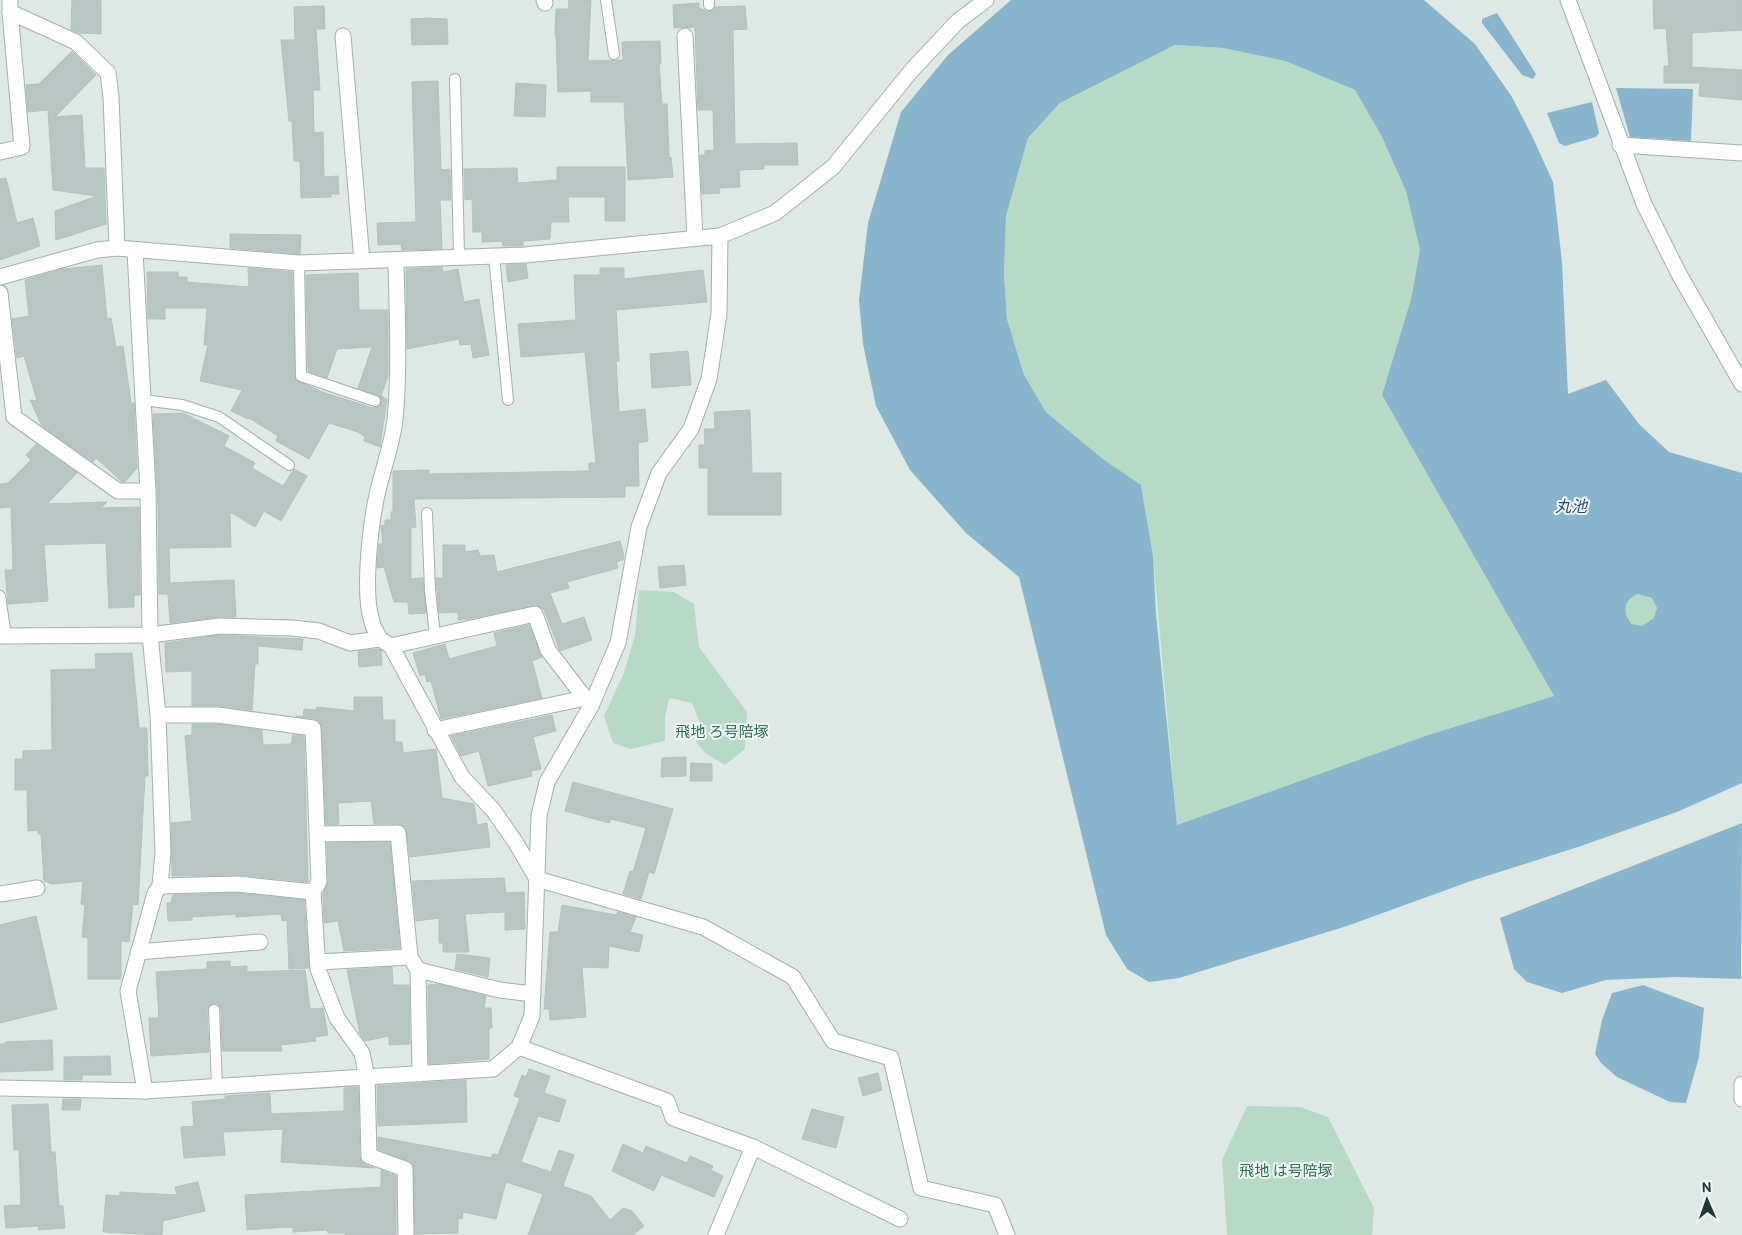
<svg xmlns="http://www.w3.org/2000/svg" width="1742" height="1235" viewBox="0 0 1742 1235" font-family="Overpass,'Noto Sans JP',sans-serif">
  <rect width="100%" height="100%" fill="#dee9e6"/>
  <g fill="#b7dac7">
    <path d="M1175,45L1223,48L1285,61L1355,90L1381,135L1406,191L1420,250L1411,299L1382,395L1554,696L1425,736L1177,825L1153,556L1141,485L1103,459L1046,412L1024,375L1007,319L1004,274L1006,216L1028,138L1060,103Z"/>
    <path d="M639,590L674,592L694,604L699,647L747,712L745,749L725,765L705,753L696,742L699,721L692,703L669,698L665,718V741L630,749L613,743L604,716L624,673L635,635Z"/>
    <circle cx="1641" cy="610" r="16"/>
    <path d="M1247,1106L1300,1107L1328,1117L1374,1208L1372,1235H1227L1222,1160Z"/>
  </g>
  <g fill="#88b5cc" fill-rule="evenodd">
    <path d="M1011,0H1424L1475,44L1512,97L1532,136L1553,182L1562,262L1568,394L1606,380L1639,424L1669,452L1742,473V783L1677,812L1581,846L1471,881L1347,926L1179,978L1149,982L1127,969L1106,935L1019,577L966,533L910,470L876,406L863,344L859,300L868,223L901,112L948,55ZM1175,45L1223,48L1285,61L1355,90L1381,135L1406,191L1420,250L1411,299L1382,395L1554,696L1425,736L1177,825L1156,614L1153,556L1141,485L1103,459L1046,412L1024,375L1007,319L1004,274L1006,216L1028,138L1060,103ZM1638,594L1652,598L1657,608L1654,618L1642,626L1632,624C1621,613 1624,599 1638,594Z"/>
    <path d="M1497,13L1536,74L1533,79L1522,75L1482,23V19Z"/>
    <path d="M1616,88L1693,89L1691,141L1630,137Z"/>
    <path d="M1592,102L1599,133L1596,137L1565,146L1559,143L1547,113Z"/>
    <path d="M1742,823L1741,979L1675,977L1606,980L1562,993L1527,982L1514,969L1500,918Z"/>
    <path d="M1643,985L1704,1008L1699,1057L1686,1103L1670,1102L1617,1077L1601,1063L1595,1054L1602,1020L1612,993Z"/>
  </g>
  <g fill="#b7c6c3" stroke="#b1c2be">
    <path d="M72,0H101V34L80,33L71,30Z"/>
    <path d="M569,0H591L588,61L623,60L622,42L660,41L661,64H659L662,104H667L669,158L671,157L673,177L628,180L624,102H591V91L558,92L556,35H555L556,9H568Z"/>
    <path d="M1653,0H1742V30L1692,33V67L1742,70V100L1699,96L1700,83H1664V66H1669L1666,28L1654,29Z"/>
    <path d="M699,3V8L709,12L715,7L745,6L747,29L733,30L735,144L797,143L798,165H764V169L739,170L740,187L719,188L720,193L702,194L700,155H705V151L714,150L713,110H698L695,27L674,28L673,5Z"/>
    <path d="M324,6L325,29H316L320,90H313L314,133L323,132L324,177L338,176L339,194H331V197L301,198L300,161H294L292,121H289L281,40H295L294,7Z"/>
    <path d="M428,18L447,19L448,44L412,45L411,19Z"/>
    <path d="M72,51L96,75L55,117L82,115L85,168H104L106,224L56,240L55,211L97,196L53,190L48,110L28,112L26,85L39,84Z"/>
    <path d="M438,81L441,170L450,169L451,200H440L442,249L402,250L401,244L378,245L377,223L416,222L412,82Z"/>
    <path d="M516,83L546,85L545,117L514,116Z"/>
    <path d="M557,167H625V221H605V197H568L569,222H551L550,239L523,241V246H503L502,241L482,242V232H473L472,199L465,200L464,169L517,168L518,183L557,180Z"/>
    <path d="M6,178L17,223L33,218L40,246L0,260V179Z"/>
    <path d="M230,234L301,235L300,254L230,248Z"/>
    <path d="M526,264L528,278L508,282L506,265Z"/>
    <path d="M102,265L107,319L111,318L116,347L123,346L131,403H134L137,468L125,482H122L96,458L93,462L42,426L30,400L37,401L24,356L17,358L12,319L29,316L25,280L63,269Z"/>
    <path d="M442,267L443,272L458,269L464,302L479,299L489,355L473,358L471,344L460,345L459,339L407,349L406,269Z"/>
    <path d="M248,268L292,272L296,380L322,392L373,408L380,406V397L358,388L372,347L337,349L327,378L308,371L306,275L358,273L359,310H388V376L381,396L387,399L380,447L364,441L365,437L358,432L329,423L309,459L276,441L278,436L249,418L248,419L231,411L242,390L200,381L208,345H204L207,308H165V319H148L147,272H178V277H187V282L249,287Z"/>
    <path d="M600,268H624V279L703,270L707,302L616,310L619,361H616L619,412L645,409L648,441L638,443L639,486H625V497L414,499L416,527L411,528V579L423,578L426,613L409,614L408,602H394L384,567L377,568L379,544H383L381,526L385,525V520H391V512L393,511V471L429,470V474L589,471V463H596L585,352L521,357L518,324L576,320L574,275H600Z"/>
    <path d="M688,351L691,385L652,388L650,354Z"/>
    <path d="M750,410L752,473H781V515H708V468H699V445H705L704,429H715L714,412Z"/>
    <path d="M183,413L229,436L224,446L255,463L252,468L283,486L294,469L307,476L281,521L264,511L255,527L230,512L231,547L169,548L170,583L234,580L236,617H219L170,623L168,594H159L158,506L153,414Z"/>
    <path d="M36,444L77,473L47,504L107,502L101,508L139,507L140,595H134V607L109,608L106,543L44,545L48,601L8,604L5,570H13L11,507L0,508V484L8,483L31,460L26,455Z"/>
    <path d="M620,541L624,556L623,560L616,562L618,568L567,582L569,588L550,593L562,624L584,617L592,640L560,651L544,610L537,605L468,619L458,620V612L439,613L436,578H443V545H465V552L478,550L480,556L494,555L497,572Z"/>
    <path d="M684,565L686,585L660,588L658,567Z"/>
    <path d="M529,625L542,657L532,661L542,698L441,719L431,681L427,682L425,674L420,676L413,653L445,644L449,659L497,646L494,633Z"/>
    <path d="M220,635L303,639L302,650L258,646V664H255L252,710L219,706H192V671L166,672L165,643Z"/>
    <path d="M378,649L381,650L382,665L359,667L358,651Z"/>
    <path d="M132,653L139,728H147L148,776H145L138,905L133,904L129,942L121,941V979H88V938L82,937L85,905L81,904L83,881L52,884L44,881L41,834H38V830L28,831L27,790H15V759H23V751L52,750L51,670L96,669L95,654Z"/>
    <path d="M354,697H382L383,720H395V742H402L403,753L436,749L442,798L474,804L477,825L487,823L490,847L410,857L405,827L398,824H374L371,801L338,803L339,824L326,825L321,724L315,719L296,716L303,717L304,709L316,710L317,707L354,711Z"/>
    <path d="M552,715L556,731L533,737L541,769L531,771L532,776L488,786L479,751L461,756L451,736Z"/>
    <path d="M192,724H217L262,730L263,745L291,744L293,735L304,736L308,882L238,875L172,876L171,823L192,821L185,736L192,735Z"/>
    <path d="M686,757V776L661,777L662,758Z"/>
    <path d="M691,763L712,764V781H690Z"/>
    <path d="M573,782L673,809L654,874L649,872L641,899L623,894L630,871L633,872L646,828L611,819L609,823L565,811Z"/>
    <path d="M390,842L400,948L344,951L338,921L324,923L323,894L328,882L327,843Z"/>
    <path d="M504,878L506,893L524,892L525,929L505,930V912L465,914L469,952H443V943H439V918L416,921L412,881Z"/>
    <path d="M237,893L304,900L309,968L289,969L287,920L282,921L281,914L236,917V914L192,917V920L168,921L167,903H171L173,895Z"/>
    <path d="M562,905L616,915L618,912L636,917L630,932L643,935L639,952L609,946L608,968L582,967L586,1017L550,1020L549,1009H544L550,932H558Z"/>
    <path d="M36,916L57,1009L0,1023V925Z"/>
    <path d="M457,954L490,958L488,977L455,969Z"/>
    <path d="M230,961V967L247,966V972L305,970L310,1009L323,1008L328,1035L315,1037L316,1041L281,1045L282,1051H222L221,1009L218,1004L213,1003L207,1010L209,1052L151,1056L149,1018H159L156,972L207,969V962Z"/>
    <path d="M392,967L393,985H409L410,1044L389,1045V1036L365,1041L360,1034L347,970Z"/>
    <path d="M438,984L486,996L484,1008H491L492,1028H489V1059L429,1064L428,985Z"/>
    <path d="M52,1040L53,1070L0,1072V1044H6L5,1042Z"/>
    <path d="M110,1056L111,1075H82V1080H64V1057Z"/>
    <path d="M529,1069L550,1076L544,1093L566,1100L559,1122L538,1116L521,1162L551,1172L559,1150L574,1155L563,1186L591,1196L610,1220L623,1208L632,1211L644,1226L633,1235H528L543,1194L506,1182L496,1219L463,1212L462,1219L458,1218V1233L415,1234L413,1164L378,1149V1137L491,1158L493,1154L498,1155L520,1098L514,1096L522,1075L526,1077Z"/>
    <path d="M878,1073L882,1090L863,1096L858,1078Z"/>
    <path d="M466,1080L467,1122L378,1126L377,1086Z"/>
    <path d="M358,1087L360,1157L365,1165L375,1168L281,1162L283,1129L223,1132L225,1155L184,1158L181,1127L194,1126L192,1102L225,1099V1096L270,1093L271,1114L344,1111V1088Z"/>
    <path d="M63,1099H81L80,1110H62Z"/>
    <path d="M48,1104L51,1152H55L59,1206H63L65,1228L39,1230L38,1226L6,1228L4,1206L21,1205L19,1150H14L12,1105Z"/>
    <path d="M812,1109L844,1117L836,1148L802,1139Z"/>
    <path d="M623,1144L643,1153L646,1146L687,1163L690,1156L713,1166L711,1170L723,1176L714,1197L661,1175L654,1191L612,1171Z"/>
    <path d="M381,1170L396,1176V1235H345V1233H328L327,1230L293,1232V1228L286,1227L247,1230L245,1195L381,1187Z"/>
    <path d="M198,1182L205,1211L163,1221L162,1235L103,1232L106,1195L120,1196V1192L177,1195L175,1187Z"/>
  </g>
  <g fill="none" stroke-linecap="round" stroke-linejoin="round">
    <defs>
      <g id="service">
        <path d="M606,0L614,54"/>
        <path d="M709,0V5"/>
        <path d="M455,79L459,256"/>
        <path d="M494,256L508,400"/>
        <path d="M299,263L301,376L375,401"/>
        <path d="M143,400L182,405L219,417L289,465"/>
        <path d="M427,513L430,590L435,636"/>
        <path d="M0,596L6,636"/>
        <path d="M214,1010L217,1087"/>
      </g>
      <g id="minor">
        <path d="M10,0V12L76,42L108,73L111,97L117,248"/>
        <path d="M544,0L545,3"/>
        <path d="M1568,0L1644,204L1679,274L1742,384"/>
        <path d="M343,36L362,261"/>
        <path d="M685,36L695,238"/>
        <path d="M1620,145L1742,153"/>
        <path d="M0,152L22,147L10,12"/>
        <path d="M135,251L148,491L150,635L158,715L163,852L160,886L155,893L128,991L145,1091"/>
        <path d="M0,277L97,250L117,248L299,263L525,255L720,236L775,213L833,167L912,70L958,21L986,0"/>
        <path d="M0,293L14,417L118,491H148"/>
        <path d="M0,636L150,635L220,626L292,628L319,631L350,643L380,639L391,646L535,614L548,650L591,706"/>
        <path d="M380,639C378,634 373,628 372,622C362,591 371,521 378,490C384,466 392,444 395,420C400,366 397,313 396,260"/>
        <path d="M391,646L462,777L493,810L516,843L537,879L703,927L793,977L833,1041L891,1058L921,1188L995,1205L1007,1235"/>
        <path d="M158,715H218L313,728L319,882L313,892"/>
        <path d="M435,730L585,698"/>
        <path d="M318,834L398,833L410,957L418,970L420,1074"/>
        <path d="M160,886L237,884L313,892L318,969L337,1018L362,1053L367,1078L369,1156L405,1169L406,1235"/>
        <path d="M0,894L37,888"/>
        <path d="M138,952L260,942"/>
        <path d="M318,962L410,957"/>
        <path d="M418,970L500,990L533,994"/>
        <path d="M519,1047L667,1101L673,1118L753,1147L900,1219"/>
        <path d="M1742,1084V1099"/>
        <path d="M0,1088L145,1091L493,1069L519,1047L532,1016L539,816L547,782L591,706L618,643L639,527L659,473L691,429L709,379L719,314L720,236"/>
        <path d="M716,1235L753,1147"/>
      </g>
    </defs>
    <use href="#service" stroke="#a1b0ae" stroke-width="12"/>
    <use href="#minor" stroke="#a1b0ae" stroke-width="17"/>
    <use href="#service" stroke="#fff" stroke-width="10"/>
    <use href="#minor" stroke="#fff" stroke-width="15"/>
  </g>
  <g text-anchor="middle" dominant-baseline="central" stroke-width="4" stroke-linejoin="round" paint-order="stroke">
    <g font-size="15" fill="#2d6c52" stroke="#eef6f4">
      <text x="722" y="733">飛地 ろ号陪塚</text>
      <text x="1286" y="1172">飛地 は号陪塚</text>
    </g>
    <g font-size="16" font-style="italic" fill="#1e5370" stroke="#eef6f4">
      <text x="1571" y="508">丸池</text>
    </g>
  </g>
  <g transform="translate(1707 1200) rotate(358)" stroke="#eef6f4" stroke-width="4" paint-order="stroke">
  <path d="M0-4L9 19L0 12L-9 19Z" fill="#203836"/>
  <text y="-8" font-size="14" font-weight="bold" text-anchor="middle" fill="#203836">N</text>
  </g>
</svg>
